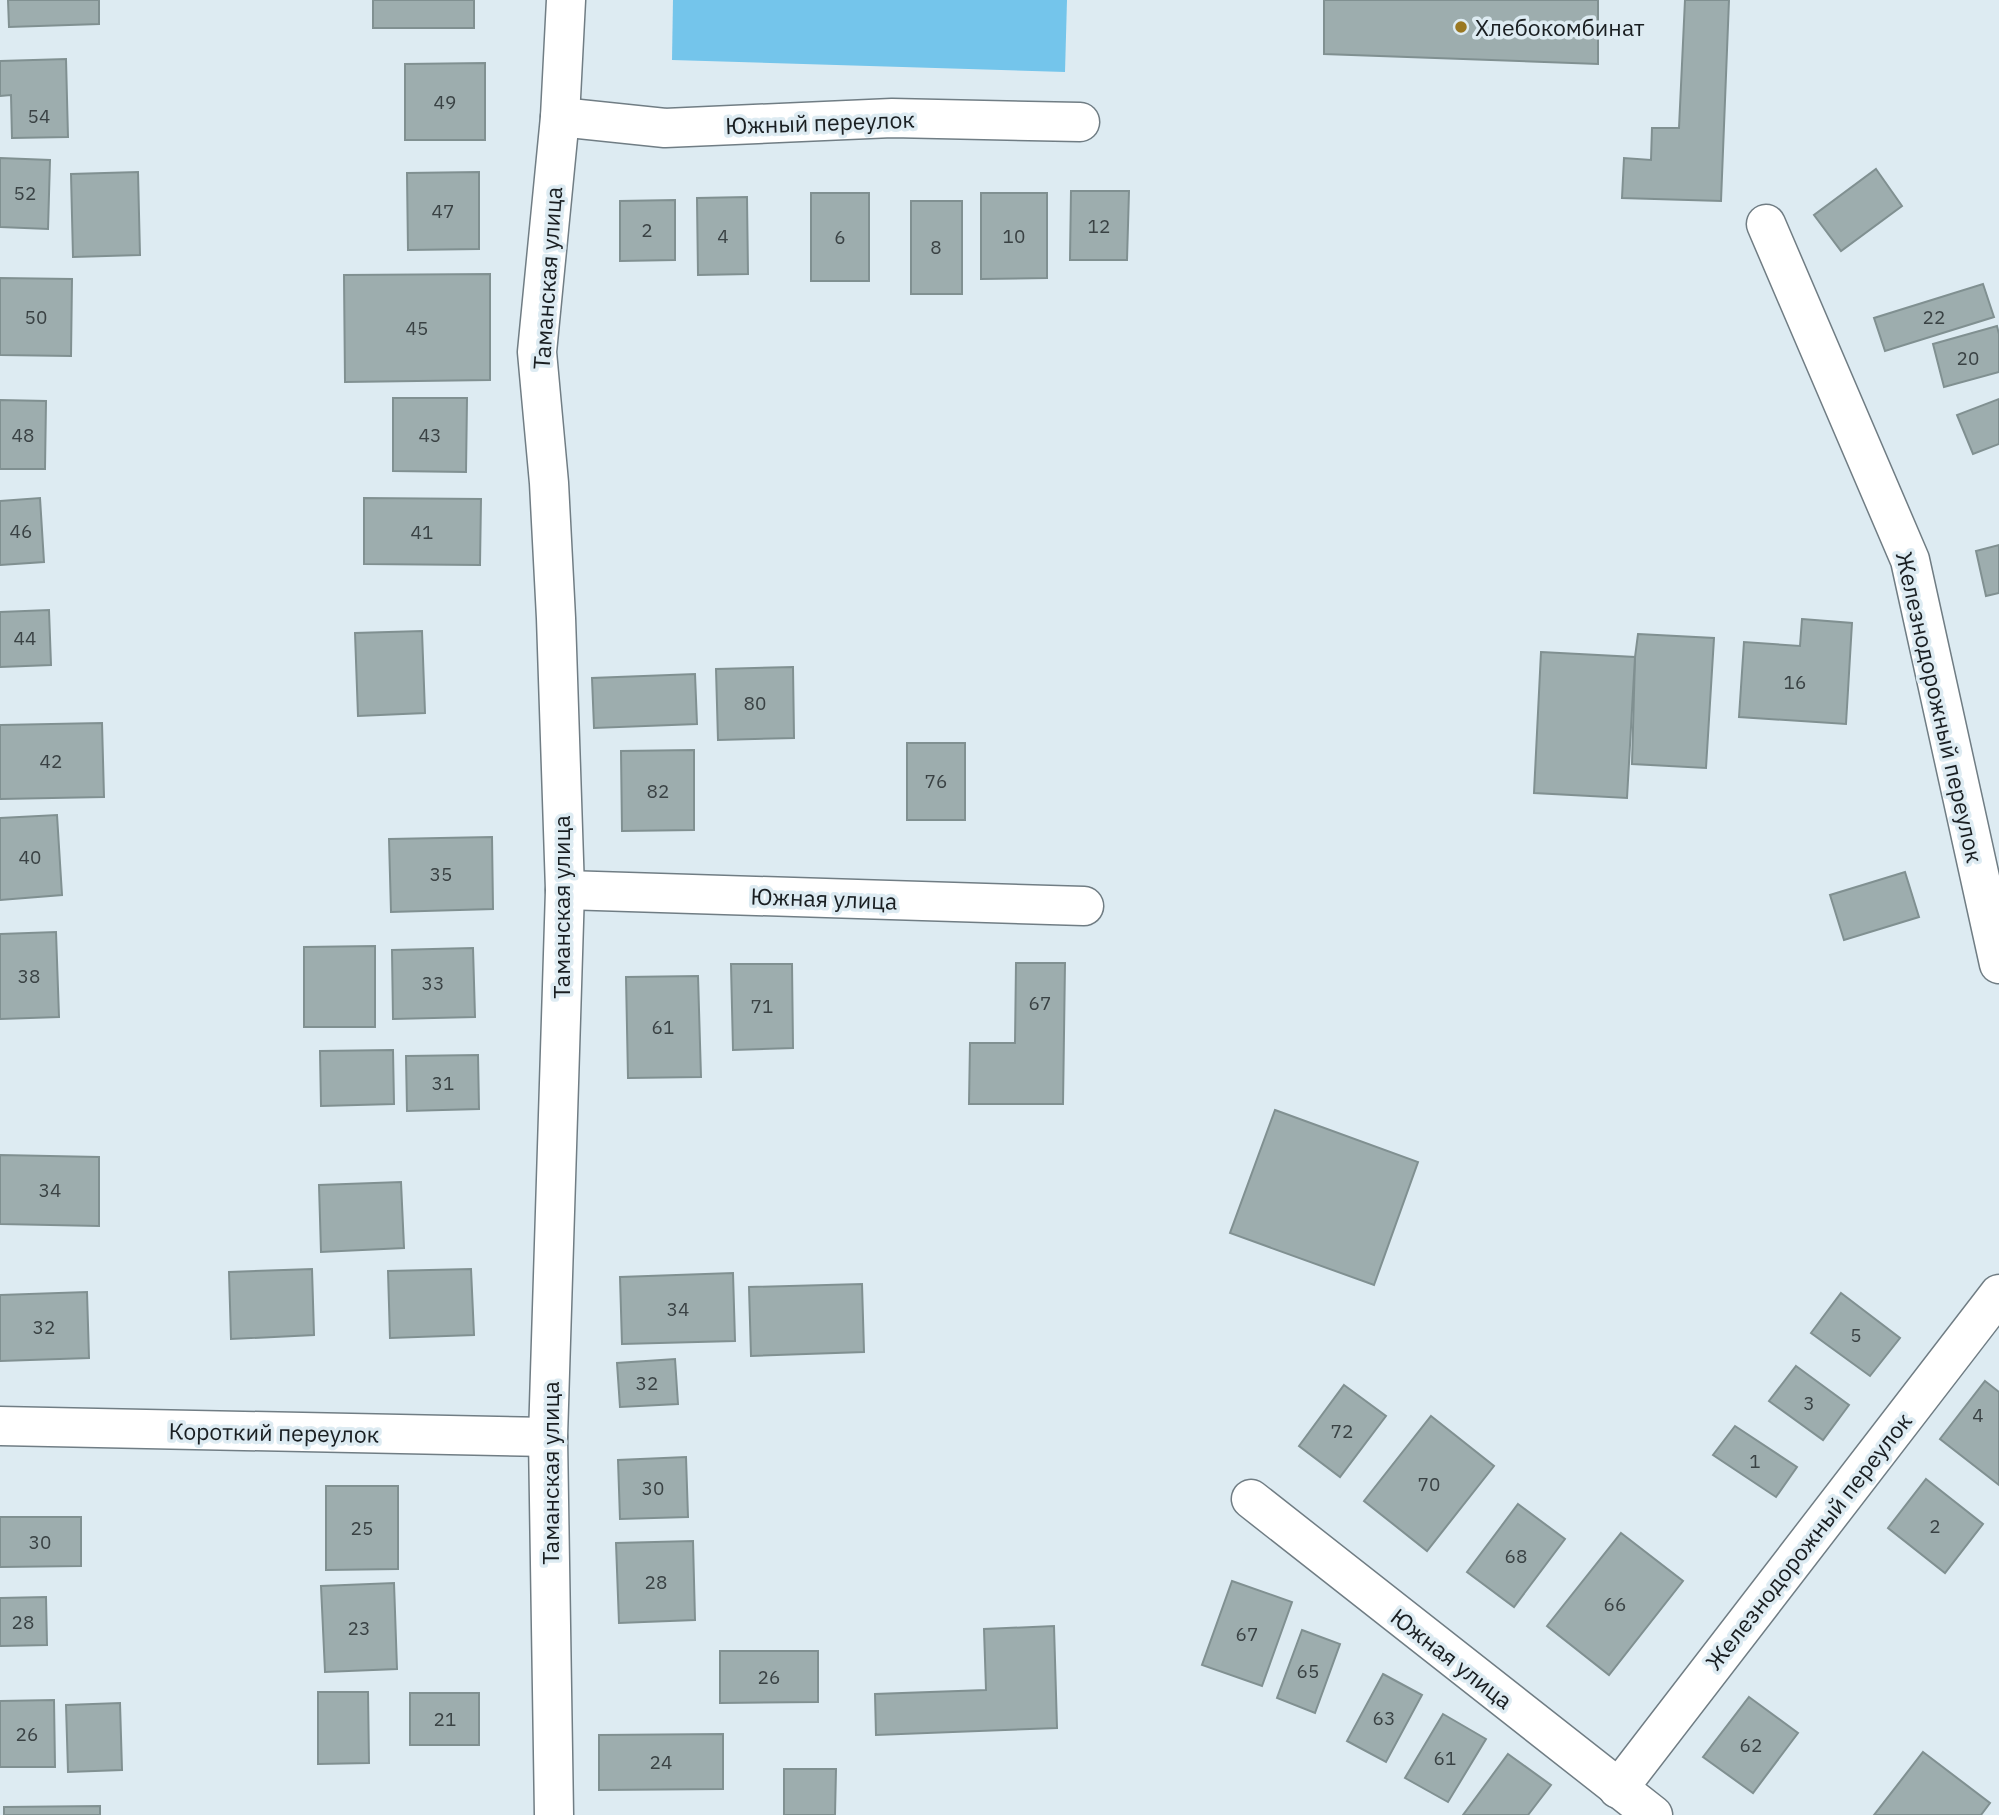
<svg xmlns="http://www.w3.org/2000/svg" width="1999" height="1815" viewBox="0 0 1999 1815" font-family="'IBM Plex Sans',sans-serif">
  <rect width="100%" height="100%" fill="#ddebf2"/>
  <path fill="#74c5eb" d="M673,0H1067L1065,72L672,60Z"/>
  <g fill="#9dadae" stroke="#809091" stroke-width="2">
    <path d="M8,0H99V24L9,27Z"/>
    <rect x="373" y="0" width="101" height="28"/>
    <path d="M1324,0H1598V64L1324,54Z"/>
    <path d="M1685,0H1729L1721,201L1622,198L1624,158L1651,160L1652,128H1679Z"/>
    <path d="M66,59L68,137L12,138L11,95L0,96V61Z"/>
    <path d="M485,63V140H405V64Z"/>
    <path d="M0,158L50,160L48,229L0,227Z"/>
    <path d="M1876,169L1902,206L1841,251L1814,215Z"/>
    <path d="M138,172L140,255L73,257L71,174Z"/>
    <path d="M479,172V249L408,250L407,173Z"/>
    <path d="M1071,191H1129L1127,260H1070Z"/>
    <rect x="811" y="193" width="58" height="88"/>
    <path d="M981,193H1047V278L981,279Z"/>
    <path d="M747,197L748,274L698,275L697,198Z"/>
    <path d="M675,200V260L620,261V201Z"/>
    <rect x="911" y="201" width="51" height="93"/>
    <path d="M490,274V380L345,382L344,275Z"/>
    <path d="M0,278L72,279L71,356L0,355Z"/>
    <path d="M1983,284L1994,317L1885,351L1874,318Z"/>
    <path d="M1997,326L1999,334V372L1944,387L1933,344Z"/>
    <path d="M393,398H467L466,472L393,471Z"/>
    <path d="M1999,399V444L1973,454L1957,415Z"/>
    <path d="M0,400L46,401L45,469H0Z"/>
    <path d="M40,498L44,562L0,565V501Z"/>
    <path d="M364,498L481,499L480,565L364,564Z"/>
    <path d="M1999,545V593L1986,596L1976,551Z"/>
    <path d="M49,610L51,665L0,667V612Z"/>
    <path d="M1802,619L1852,623L1846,724L1739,717L1744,642L1800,646Z"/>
    <path d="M422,631L425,713L358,716L355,633Z"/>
    <path d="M1638,634L1714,638L1706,768L1632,764L1635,657Z"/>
    <path d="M1541,652L1635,657L1627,798L1534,793Z"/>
    <path d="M793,667L794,738L718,740L716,669Z"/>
    <path d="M695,674L697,724L594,728L592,678Z"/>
    <path d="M102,723L104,797L0,799V725Z"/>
    <rect x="907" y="743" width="58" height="77"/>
    <path d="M694,750V830L622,831L621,751Z"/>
    <path d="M57,815L62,895L0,900V818Z"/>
    <path d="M492,837L493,909L391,912L389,839Z"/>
    <path d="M1905,872L1919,917L1844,940L1830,895Z"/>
    <path d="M56,932L59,1017L0,1019V934Z"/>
    <path d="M375,946V1027H304V947Z"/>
    <path d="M473,948L475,1017L393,1019L392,950Z"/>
    <path d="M1016,963H1065L1063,1104H969L970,1043H1015Z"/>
    <path d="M731,964H792L793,1048L733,1050Z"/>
    <path d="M698,976L701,1077L628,1078L626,977Z"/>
    <path d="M393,1050L394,1104L321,1106L320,1051Z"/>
    <path d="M478,1055L479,1109L407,1111L406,1056Z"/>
    <path d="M1275,1110L1418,1162L1374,1285L1230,1233Z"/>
    <path d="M0,1155L99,1157V1226L0,1224Z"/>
    <path d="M401,1182L404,1248L321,1252L319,1185Z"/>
    <path d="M312,1269L314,1335L231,1339L229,1272Z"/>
    <path d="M471,1269L474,1335L390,1338L388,1271Z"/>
    <path d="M733,1273L735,1341L622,1344L620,1277Z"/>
    <path d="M862,1284L864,1352L751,1356L749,1287Z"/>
    <path d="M87,1292L89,1358L0,1361V1295Z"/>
    <path d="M1841,1293L1900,1338L1870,1376L1811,1333Z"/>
    <path d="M675,1359L678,1404L620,1407L617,1363Z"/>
    <path d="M1796,1366L1849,1405L1823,1440L1769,1401Z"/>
    <path d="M1985,1381L1999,1392V1485L1940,1439Z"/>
    <path d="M1344,1385L1386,1416L1340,1477L1299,1446Z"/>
    <path d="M1431,1416L1494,1466L1427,1551L1364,1501Z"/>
    <path d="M1735,1426L1797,1467L1776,1497L1713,1455Z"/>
    <path d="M686,1457L688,1517L620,1519L618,1460Z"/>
    <path d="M1926,1479L1983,1524L1945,1573L1888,1528Z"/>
    <path d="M326,1486H398V1569L326,1570Z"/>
    <path d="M1518,1504L1565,1539L1514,1607L1467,1572Z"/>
    <path d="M0,1517H81V1566L0,1567Z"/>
    <path d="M1621,1533L1683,1581L1609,1675L1547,1626Z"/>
    <path d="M693,1541L695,1620L619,1623L616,1543Z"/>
    <path d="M1232,1581L1292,1602L1262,1686L1202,1665Z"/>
    <path d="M394,1583L397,1669L325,1672L321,1586Z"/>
    <path d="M46,1597L47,1645L0,1646V1598Z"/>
    <path d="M1054,1626L1057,1728L876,1735L875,1694L986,1690L984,1629Z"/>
    <path d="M1302,1630L1340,1644L1315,1713L1277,1698Z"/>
    <path d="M720,1651H818V1702L720,1703Z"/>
    <path d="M1383,1674L1422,1695L1386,1762L1347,1741Z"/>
    <path d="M318,1692H368L369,1763L318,1764Z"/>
    <rect x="410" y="1693" width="69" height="52"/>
    <path d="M1749,1697L1798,1733L1753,1793L1703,1757Z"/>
    <path d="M54,1700L55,1767H0V1701Z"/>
    <path d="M120,1703L122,1770L68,1772L66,1705Z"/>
    <path d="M1443,1714L1486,1739L1448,1802L1405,1778Z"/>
    <path d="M723,1734V1789L599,1790V1735Z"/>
    <path d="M1923,1752L1990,1803L1981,1815H1874Z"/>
    <path d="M1508,1754L1551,1785L1528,1815H1463Z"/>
    <path d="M784,1769H836L835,1815H784Z"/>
    <path d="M100,1806V1815H4V1807Z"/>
  </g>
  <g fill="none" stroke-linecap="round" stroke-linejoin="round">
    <defs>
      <g id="minor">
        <path d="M560,117L665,128L892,118L1080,122"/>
        <path d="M1766,224L1910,560L1999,964"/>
        <path d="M565,890L1084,906"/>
        <path d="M0,1426L548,1437"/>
        <path d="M1251,1499L1653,1815"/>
        <path d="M1618,1789L1999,1294"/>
        <path d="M554,1815L548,1437L565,890L556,618L549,483L537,352L560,117L566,0"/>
      </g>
    </defs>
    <use href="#minor" stroke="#707d84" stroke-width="41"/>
    <use href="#minor" stroke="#fff" stroke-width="38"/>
  </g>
  <circle fill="#9a7822" stroke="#ddebf2" stroke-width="2.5" cx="1461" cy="27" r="7"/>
  <g text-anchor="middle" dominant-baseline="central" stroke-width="7" stroke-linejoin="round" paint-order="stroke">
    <g font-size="19" fill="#3a4244">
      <text x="445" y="102">49</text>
      <text x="39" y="116">54</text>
      <text x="25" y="193">52</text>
      <text x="443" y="211">47</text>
      <text x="1099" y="226">12</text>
      <text x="647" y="230">2</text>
      <text x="723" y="236">4</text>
      <text x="1014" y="236">10</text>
      <text x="840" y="237">6</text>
      <text x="936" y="247">8</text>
      <text x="36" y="317">50</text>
      <text x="1934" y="317">22</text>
      <text x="417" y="328">45</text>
      <text x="1968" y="358">20</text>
      <text x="23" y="435">48</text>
      <text x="430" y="435">43</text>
      <text x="21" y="531">46</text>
      <text x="422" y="532">41</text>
      <text x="25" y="638">44</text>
      <text x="1795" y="682">16</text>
      <text x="755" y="703">80</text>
      <text x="51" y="761">42</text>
      <text x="936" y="781">76</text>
      <text x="658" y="791">82</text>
      <text x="30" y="857">40</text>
      <text x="441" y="874">35</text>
      <text x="29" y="976">38</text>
      <text x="433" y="983">33</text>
      <text x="1040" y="1003">67</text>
      <text x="762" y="1006">71</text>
      <text x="663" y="1027">61</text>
      <text x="443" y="1083">31</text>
      <text x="50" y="1190">34</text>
      <text x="678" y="1309">34</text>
      <text x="44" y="1327">32</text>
      <text x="1856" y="1335">5</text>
      <text x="647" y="1383">32</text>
      <text x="1809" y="1403">3</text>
      <text x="1978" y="1415">4</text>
      <text x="1342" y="1431">72</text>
      <text x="1755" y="1461">1</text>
      <text x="1429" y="1484">70</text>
      <text x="653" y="1488">30</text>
      <text x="1935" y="1526">2</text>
      <text x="362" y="1528">25</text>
      <text x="40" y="1542">30</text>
      <text x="1516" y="1556">68</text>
      <text x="656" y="1582">28</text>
      <text x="1615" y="1604">66</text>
      <text x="23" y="1622">28</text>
      <text x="359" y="1628">23</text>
      <text x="1247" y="1634">67</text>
      <text x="1308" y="1671">65</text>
      <text x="769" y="1677">26</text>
      <text x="1384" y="1718">63</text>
      <text x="445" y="1719">21</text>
      <text x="27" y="1734">26</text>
      <text x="1751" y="1745">62</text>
      <text x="1445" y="1758">61</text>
      <text x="661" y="1762">24</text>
    </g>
    <g font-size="23" fill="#191e21" stroke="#ddebf2" text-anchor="start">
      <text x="1475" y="27">Хлебокомбинат</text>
    </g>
    <g font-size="23" fill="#191e21" stroke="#ddebf2">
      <text transform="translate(820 122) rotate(-2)">Южный переулок</text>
      <text transform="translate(547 278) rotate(-86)">Таманская улица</text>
      <text transform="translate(1940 707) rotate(77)">Железнодорожный переулок</text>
      <text transform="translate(824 898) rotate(2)">Южная улица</text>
      <text transform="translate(561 907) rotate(-90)">Таманская улица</text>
      <text transform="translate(274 1432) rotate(1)">Короткий переулок</text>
      <text transform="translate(550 1473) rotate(-90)">Таманская улица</text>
      <text transform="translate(1808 1541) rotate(-52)">Железнодорожный переулок</text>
      <text transform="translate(1452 1658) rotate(38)">Южная улица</text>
    </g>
  </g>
</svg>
